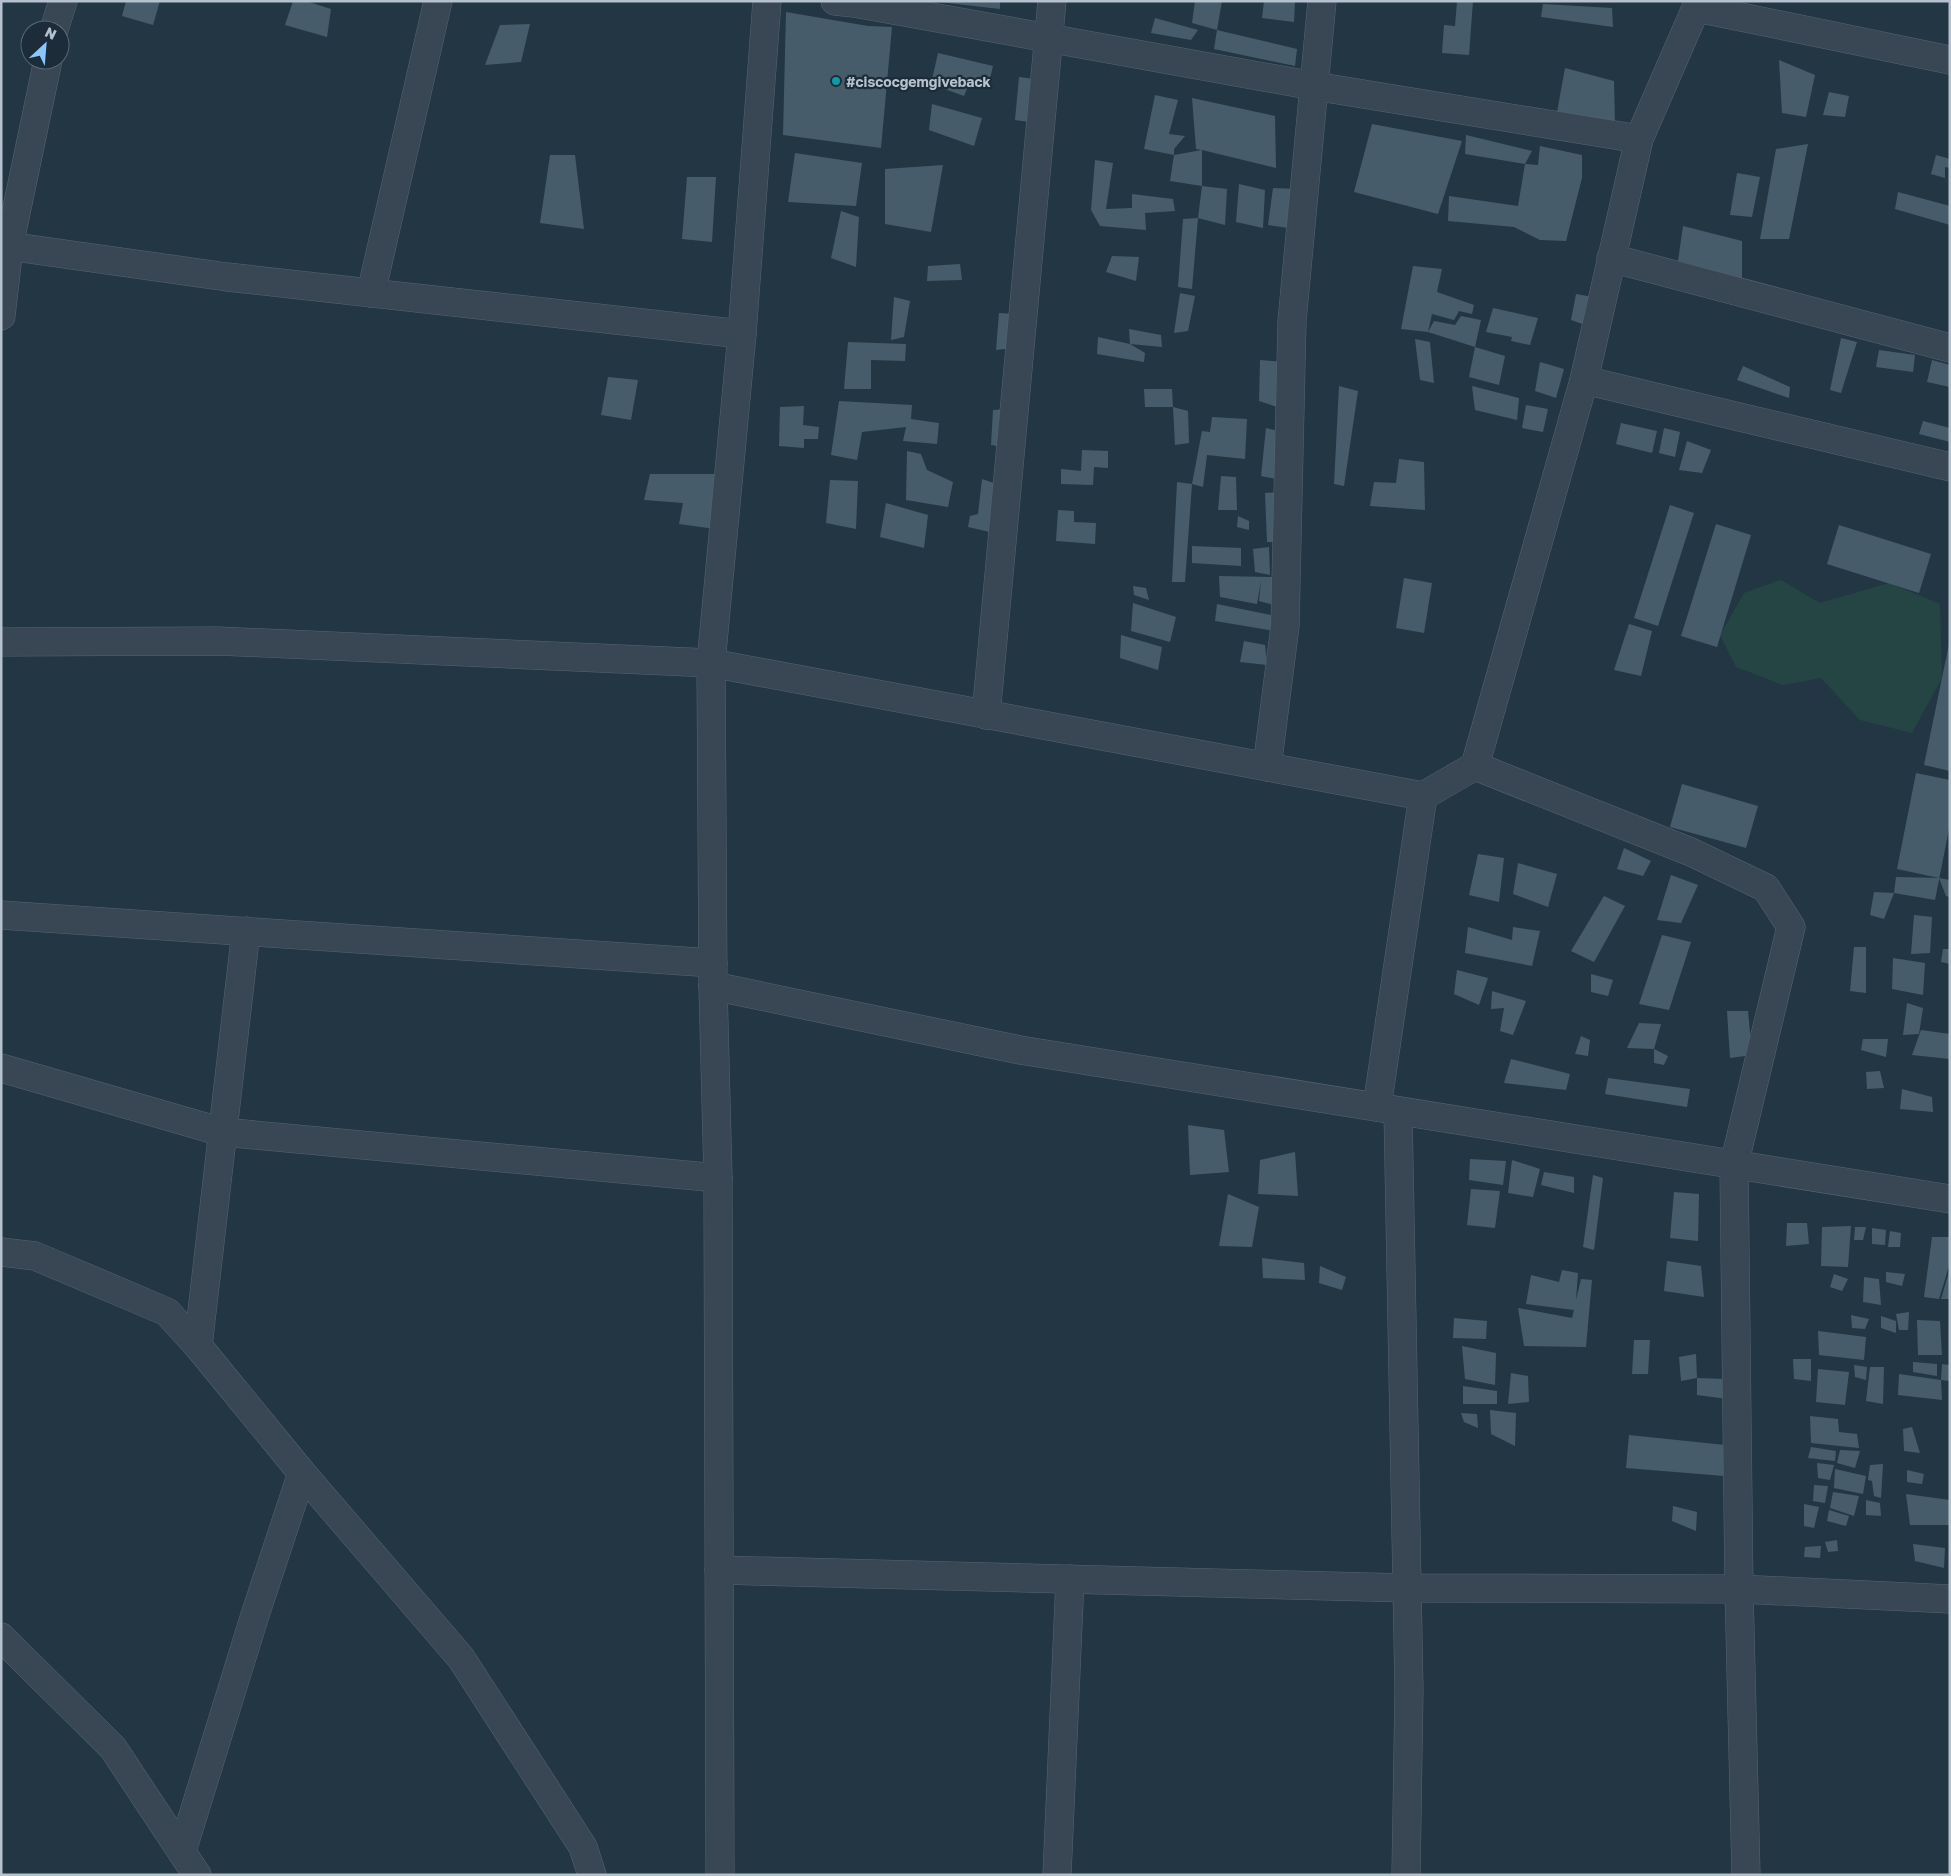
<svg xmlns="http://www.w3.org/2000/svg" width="1951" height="1876" viewBox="0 0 1951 1876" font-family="'Golos Text',sans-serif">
  <rect width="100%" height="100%" fill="#233644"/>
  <path fill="#254544" d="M1781,580L1820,603L1889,583L1940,604L1942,678L1912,733L1860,720L1821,678L1783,685L1736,667L1720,635L1744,593Z"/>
  <g fill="#475c6a">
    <path d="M126,1H160L153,25L122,16Z"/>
    <path d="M293,1H306L331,9L327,37L285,25Z"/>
    <path d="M930,1H1000V9Z"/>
    <path d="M1195,1H1222L1217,30L1192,23Z"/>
    <path d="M1264,1L1295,2L1294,22L1262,18Z"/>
    <path d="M1457,1H1473L1469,55L1442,53L1444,25L1455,26Z"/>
    <path d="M1543,4L1612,8L1613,27L1541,17Z"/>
    <path d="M786,12L868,26L892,27L881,148L783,135Z"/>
    <path d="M1155,18L1198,30L1191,40L1151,33Z"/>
    <path d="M530,24L521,62L485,65L500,25Z"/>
    <path d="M1217,30L1297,49L1295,66L1214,49Z"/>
    <path d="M938,53L993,66L989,83L970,81L964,96L931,84Z"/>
    <path d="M1779,60L1815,75L1806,117L1782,113Z"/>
    <path d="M1565,68L1614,81L1615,126L1557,112Z"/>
    <path d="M1019,77L1043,80L1039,123L1015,120Z"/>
    <path d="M1829,92L1849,96L1845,117L1823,115Z"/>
    <path d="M1155,95L1178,100L1169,134L1185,136L1174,149V155L1144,149Z"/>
    <path d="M1192,98L1275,116L1276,168L1202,150V186L1170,181L1174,155L1202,150L1196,149Z"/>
    <path d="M932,104L982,118L974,146L929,130Z"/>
    <path d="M1372,124L1462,141L1438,214L1354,192Z"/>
    <path d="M1466,135L1532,151L1525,164L1465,154Z"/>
    <path d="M1808,144L1789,239H1760L1776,149Z"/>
    <path d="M1540,146L1582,155V178L1566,241L1540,240L1514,227L1448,221L1449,196L1518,206L1525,164L1538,165Z"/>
    <path d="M795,153L862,163L856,206L788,202Z"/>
    <path d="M550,155H575L584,229L540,223Z"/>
    <path d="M1936,155L1950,159V168L1945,167V178L1931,174Z"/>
    <path d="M1095,160L1113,163L1106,209L1132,208V194L1173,199L1175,211L1145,213L1146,230L1100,226L1091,210Z"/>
    <path d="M943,165L931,232L885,224V169Z"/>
    <path d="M1737,173L1760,177L1752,217L1730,215Z"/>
    <path d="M687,177H716L712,242L682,239Z"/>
    <path d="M1239,184L1265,190L1263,228L1236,222Z"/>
    <path d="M1202,186L1227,189L1225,225L1198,218Z"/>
    <path d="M1273,188L1298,189L1294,229L1268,225Z"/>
    <path d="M1898,192L1950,206V225L1895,209Z"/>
    <path d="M841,211L859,217L856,267L831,258Z"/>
    <path d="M1198,218L1192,289L1178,287L1183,219Z"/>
    <path d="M1683,226L1742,241V278L1678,261Z"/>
    <path d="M1112,256L1139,257L1136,281L1106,272Z"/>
    <path d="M960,264L962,280L927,281L928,266Z"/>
    <path d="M1413,266L1442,269L1437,292L1474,305L1472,314L1459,311L1454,320L1432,314L1428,332L1434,321L1455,325L1461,316L1481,320L1475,347L1505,356L1499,385L1469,377L1475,347L1428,332L1401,329Z"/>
    <path d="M1180,293L1195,296L1188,331L1174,333Z"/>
    <path d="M1576,294L1598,298L1591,327L1571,320Z"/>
    <path d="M894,297L910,301L904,337L891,340Z"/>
    <path d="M1493,308L1538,318L1530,345L1511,341L1512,337L1486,332Z"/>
    <path d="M999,313L1015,314L1014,348L996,350Z"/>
    <path d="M1129,329L1161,335L1162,347L1130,344L1145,353L1144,362L1097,354L1098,337L1130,344Z"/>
    <path d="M1841,338L1857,342L1841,393L1830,390Z"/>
    <path d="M1415,339L1430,342L1434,383L1420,380Z"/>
    <path d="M848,342L906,344L905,361L871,360V389H844Z"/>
    <path d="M1879,350L1915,355L1913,372L1876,367Z"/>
    <path d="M1260,360L1283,362L1277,407L1259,401Z"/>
    <path d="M1932,360L1950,365V387L1927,382Z"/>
    <path d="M1540,362L1564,369L1556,398L1535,391Z"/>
    <path d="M1743,366L1790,387L1789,398L1737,380Z"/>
    <path d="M608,377L638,380L631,420L601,415Z"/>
    <path d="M1339,386L1358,391L1344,486L1334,484Z"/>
    <path d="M1472,386L1519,398L1517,420L1475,410Z"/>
    <path d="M1144,389H1172L1173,407H1145Z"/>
    <path d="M839,401L912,405L911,419L939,423L937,444L903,441L906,427L862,432L857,460L831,455Z"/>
    <path d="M1526,405L1548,409L1543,432L1522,428Z"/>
    <path d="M804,406L803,425L819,427L818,439H804V448L779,446L780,407Z"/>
    <path d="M1173,407L1188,411L1189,443L1175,445Z"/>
    <path d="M1008,409L1004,447L991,445L993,410Z"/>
    <path d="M1212,417L1247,419L1245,459L1207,455L1203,487L1192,484L1202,431L1210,432Z"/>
    <path d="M1923,421L1950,428V442L1919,434Z"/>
    <path d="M1621,423L1657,431L1652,453L1616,444Z"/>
    <path d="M1266,428L1279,431L1276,479L1261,476Z"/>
    <path d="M1664,428L1680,432L1675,457L1659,453Z"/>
    <path d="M1687,441L1711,450L1702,473L1679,470Z"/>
    <path d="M1082,450L1108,451V468L1094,467L1093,485L1061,484V469L1081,471Z"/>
    <path d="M907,451L921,454L927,470L953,482L948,507L906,500Z"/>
    <path d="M1399,459L1424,462L1425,510L1370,506L1374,482L1396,483Z"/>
    <path d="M650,474H717L715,529L679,524L683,503L644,500Z"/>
    <path d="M1221,476L1236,477L1237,510H1218Z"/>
    <path d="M982,479L1000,485L994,533L968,527L970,516L978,514Z"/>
    <path d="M830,480L858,481L856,529L826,523Z"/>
    <path d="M1177,482L1192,484L1185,582H1172Z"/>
    <path d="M1279,492L1281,542H1267L1265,493Z"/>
    <path d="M886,503L928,515L924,548L880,537Z"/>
    <path d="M1670,505L1694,513L1658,626L1634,618Z"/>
    <path d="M1058,510L1074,511V522L1096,523L1095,544L1056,541Z"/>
    <path d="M1238,516L1249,521V530L1237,527Z"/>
    <path d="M1716,524L1751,535L1717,647L1681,636Z"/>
    <path d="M1839,525L1931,554L1919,593L1827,564Z"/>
    <path d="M1192,546L1241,548V566L1192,563Z"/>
    <path d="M1269,547L1270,575L1255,572L1253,549Z"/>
    <path d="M1219,576L1275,577L1274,605L1259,601L1261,581L1257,604L1220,597Z"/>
    <path d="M1404,578L1432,583L1424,633L1396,628Z"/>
    <path d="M1133,586L1146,588L1149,600L1134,595Z"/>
    <path d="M1133,603L1176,617L1170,642L1131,631Z"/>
    <path d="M1217,604L1276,616L1275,631L1215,621Z"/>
    <path d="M1629,624L1652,631L1641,676L1614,670Z"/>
    <path d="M1121,635L1162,647L1158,670L1120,658Z"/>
    <path d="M1244,641L1265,645L1267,665L1240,662Z"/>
    <path d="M1949,644H1950V771L1924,765Z"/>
    <path d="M1916,773L1950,780V824L1935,900L1894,893L1884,919L1870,915L1874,892L1894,893L1896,877L1939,878L1897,869Z"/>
    <path d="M1682,784L1758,806L1746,848L1670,827Z"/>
    <path d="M1624,848L1651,861L1643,876L1617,869Z"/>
    <path d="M1478,854L1504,858L1499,902L1469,895Z"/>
    <path d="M1518,863L1557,874L1548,907L1513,894Z"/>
    <path d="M1671,875L1698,885L1681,923L1657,920Z"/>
    <path d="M1939,878L1950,880V897L1946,896Z"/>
    <path d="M1604,896L1625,906L1594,962L1571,951Z"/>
    <path d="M1914,915L1932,917L1930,953L1911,954Z"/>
    <path d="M1468,927L1512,940L1513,927L1540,931L1532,966L1465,953Z"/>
    <path d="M1662,935L1691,942L1669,1010L1639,1004Z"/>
    <path d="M1854,947H1866V993L1850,991Z"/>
    <path d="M1943,949H1950V964L1941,962Z"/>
    <path d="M1893,958L1925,963L1923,995L1892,989Z"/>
    <path d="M1457,970L1488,978L1479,1005L1454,994Z"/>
    <path d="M1591,974L1613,980L1608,996L1591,992Z"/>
    <path d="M1492,991L1526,1001L1513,1035L1500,1031L1504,1008L1491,1009Z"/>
    <path d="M1907,1003L1923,1008L1919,1034L1903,1035Z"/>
    <path d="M1727,1011H1748L1752,1055L1730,1058Z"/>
    <path d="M1639,1023L1661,1024L1654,1049L1627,1048Z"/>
    <path d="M1921,1030L1950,1034V1059L1912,1055Z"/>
    <path d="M1581,1036L1590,1040L1588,1056L1575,1054Z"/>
    <path d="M1863,1039H1888L1886,1057L1861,1050Z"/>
    <path d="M1654,1049L1668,1056L1664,1065L1654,1063Z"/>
    <path d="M1511,1059L1570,1074L1566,1090L1504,1083Z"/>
    <path d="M1880,1071L1884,1088L1867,1089L1866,1072Z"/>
    <path d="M1608,1078L1690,1089L1687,1107L1605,1094Z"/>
    <path d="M1902,1089L1932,1097L1933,1112L1900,1109Z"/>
    <path d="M1188,1125L1224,1130L1229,1172L1190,1175Z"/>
    <path d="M1295,1152L1298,1196L1258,1194L1260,1160Z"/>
    <path d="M1470,1159L1506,1161L1503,1185L1469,1180Z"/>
    <path d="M1512,1160L1540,1169L1533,1197L1508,1193Z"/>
    <path d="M1544,1172L1574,1177V1193L1541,1185Z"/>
    <path d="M1593,1175L1603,1178L1594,1250L1583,1247Z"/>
    <path d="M1471,1189L1500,1191L1495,1228L1467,1225Z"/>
    <path d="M1674,1192L1699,1194L1698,1241L1670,1238Z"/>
    <path d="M1228,1194L1259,1207L1252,1247L1219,1246Z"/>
    <path d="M1787,1223H1807L1809,1244L1786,1246Z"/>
    <path d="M1851,1226L1848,1267L1821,1266L1822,1227Z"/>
    <path d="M1855,1227H1866L1863,1240H1854Z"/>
    <path d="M1872,1228L1886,1230L1885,1245L1872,1244Z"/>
    <path d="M1890,1231L1901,1233L1900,1247H1888Z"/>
    <path d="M1932,1237H1950V1263L1939,1299L1924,1297Z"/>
    <path d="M1262,1258L1304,1263L1305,1280L1263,1278Z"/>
    <path d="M1667,1261L1701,1266L1704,1297L1664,1291Z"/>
    <path d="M1320,1266L1346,1277L1342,1290L1319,1283Z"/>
    <path d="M1562,1270L1578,1273L1576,1300L1581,1279L1592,1280L1586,1347L1524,1346L1518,1308L1572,1318L1574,1310L1526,1304L1531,1275L1559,1282Z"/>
    <path d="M1886,1272L1905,1274L1902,1286L1886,1282Z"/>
    <path d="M1949,1272L1950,1299H1941Z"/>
    <path d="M1834,1274L1848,1279L1842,1291L1830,1287Z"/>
    <path d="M1864,1277L1879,1279L1881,1305L1863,1302Z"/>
    <path d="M1909,1312L1908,1330H1899L1896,1314Z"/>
    <path d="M1851,1315L1869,1319L1865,1329L1852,1328Z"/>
    <path d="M1881,1316L1896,1321V1333L1881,1328Z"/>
    <path d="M1454,1318L1487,1321L1486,1339L1453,1338Z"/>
    <path d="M1917,1320L1940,1321L1942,1355H1918Z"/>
    <path d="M1818,1331L1866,1337L1864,1360L1819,1355Z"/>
    <path d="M1634,1340H1650L1648,1374H1632Z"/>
    <path d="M1462,1346L1496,1353L1495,1385L1465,1379Z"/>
    <path d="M1696,1354L1697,1378L1681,1381L1679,1357Z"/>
    <path d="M1793,1359H1811V1381L1794,1379Z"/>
    <path d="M1913,1362L1937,1364V1376L1913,1372Z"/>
    <path d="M1942,1364L1950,1365V1381L1941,1380Z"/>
    <path d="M1854,1365L1867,1367L1866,1380L1855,1377Z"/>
    <path d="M1870,1367H1884L1883,1404L1866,1401Z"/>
    <path d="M1818,1369L1849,1372L1845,1405L1816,1402Z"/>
    <path d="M1511,1373L1528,1376L1529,1402L1508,1404Z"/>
    <path d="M1899,1374L1941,1380L1942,1400L1898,1395Z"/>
    <path d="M1697,1378L1726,1379L1727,1399L1697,1395Z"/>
    <path d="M1463,1386L1497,1391V1404H1463Z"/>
    <path d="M1490,1410L1516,1413L1515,1446L1491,1434Z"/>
    <path d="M1461,1413L1477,1414L1478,1428L1464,1422Z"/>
    <path d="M1810,1416L1838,1419L1839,1432L1857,1434L1859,1448L1811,1443Z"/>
    <path d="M1912,1427L1920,1453L1904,1451L1903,1429Z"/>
    <path d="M1629,1435L1725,1445L1724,1476L1626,1468Z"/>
    <path d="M1811,1447L1836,1451L1835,1461L1808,1458Z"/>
    <path d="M1840,1450L1860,1451L1855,1468L1837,1463Z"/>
    <path d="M1817,1463L1834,1465L1830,1480L1818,1478Z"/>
    <path d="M1883,1464L1881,1498L1874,1496L1872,1481L1868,1480L1870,1465Z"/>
    <path d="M1835,1469L1866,1476L1863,1494L1834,1488Z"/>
    <path d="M1907,1470L1924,1474L1922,1484L1907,1482Z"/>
    <path d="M1814,1485L1828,1486L1825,1503L1813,1501Z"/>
    <path d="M1833,1492L1859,1496L1854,1516L1830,1508Z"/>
    <path d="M1906,1494L1950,1500V1525H1910Z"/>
    <path d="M1866,1500L1880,1503L1881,1516L1866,1515Z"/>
    <path d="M1804,1504L1819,1507L1814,1528L1804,1526Z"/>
    <path d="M1673,1506L1697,1512L1696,1531L1672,1521Z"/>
    <path d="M1829,1510L1849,1516L1846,1526L1827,1521Z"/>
    <path d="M1837,1540L1838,1551L1828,1552L1825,1542Z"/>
    <path d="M1913,1544L1945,1548L1944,1568L1915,1561Z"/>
    <path d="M1821,1546L1820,1558L1804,1557L1805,1547Z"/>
  </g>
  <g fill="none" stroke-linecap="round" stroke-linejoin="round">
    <defs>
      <g id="minor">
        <path d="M835,1L854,3L1314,86L1639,139"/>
        <path d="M1697,8L1950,60"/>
        <path d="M54,30L63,1"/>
        <path d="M1,245L227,277L742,334"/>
        <path d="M1611,258L1950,348"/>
        <path d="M371,293L438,1"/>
        <path d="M1,316L9,246L48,60"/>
        <path d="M1584,380L1950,467"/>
        <path d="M1,642L218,641L711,663L1423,796L1475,766L1584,380L1639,139L1699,1"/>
        <path d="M986,715L1052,1"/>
        <path d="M1475,766L1691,852L1766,888L1791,927L1734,1165L1739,1589L1746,1875"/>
        <path d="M1267,767L1285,626L1292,321L1322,1"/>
        <path d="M1,915L713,963"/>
        <path d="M713,986L1020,1050L1950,1199"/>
        <path d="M1,1068L222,1132L718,1178"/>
        <path d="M1377,1107L1423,796"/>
        <path d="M1398,1111L1409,1690L1406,1875"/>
        <path d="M1,1252L35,1256L167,1312L198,1346L302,1473L461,1658L583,1847L592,1875"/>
        <path d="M198,1346L246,931"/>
        <path d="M719,1570L1407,1588L1739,1589L1950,1599"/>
        <path d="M1,1637L113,1748L197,1875"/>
        <path d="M182,1851L255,1615L302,1473"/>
        <path d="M720,1875L718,1178L713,986L711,663L742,334L767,1"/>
        <path d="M1057,1875L1070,1579"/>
      </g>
    </defs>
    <use href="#minor" stroke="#566571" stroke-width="29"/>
    <use href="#minor" stroke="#384753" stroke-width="28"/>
  </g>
  <circle fill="#0f9aa8" stroke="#1d2c39" stroke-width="2" cx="836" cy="81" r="5"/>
  <g text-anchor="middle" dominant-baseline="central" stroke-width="4.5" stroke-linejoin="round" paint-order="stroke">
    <g font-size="14" font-weight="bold" fill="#b5c2cd" stroke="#1d2c39" text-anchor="start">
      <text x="846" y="81">#ciscocgemgiveback</text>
    </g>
  </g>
  <rect width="1951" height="1876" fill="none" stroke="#b5c2cd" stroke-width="5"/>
  <g transform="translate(45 45) rotate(26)"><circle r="24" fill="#1d2c39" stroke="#5a6874"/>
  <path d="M0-4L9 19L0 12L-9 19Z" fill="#88c8ff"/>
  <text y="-8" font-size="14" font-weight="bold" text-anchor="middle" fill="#b5c2cd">N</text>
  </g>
</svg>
